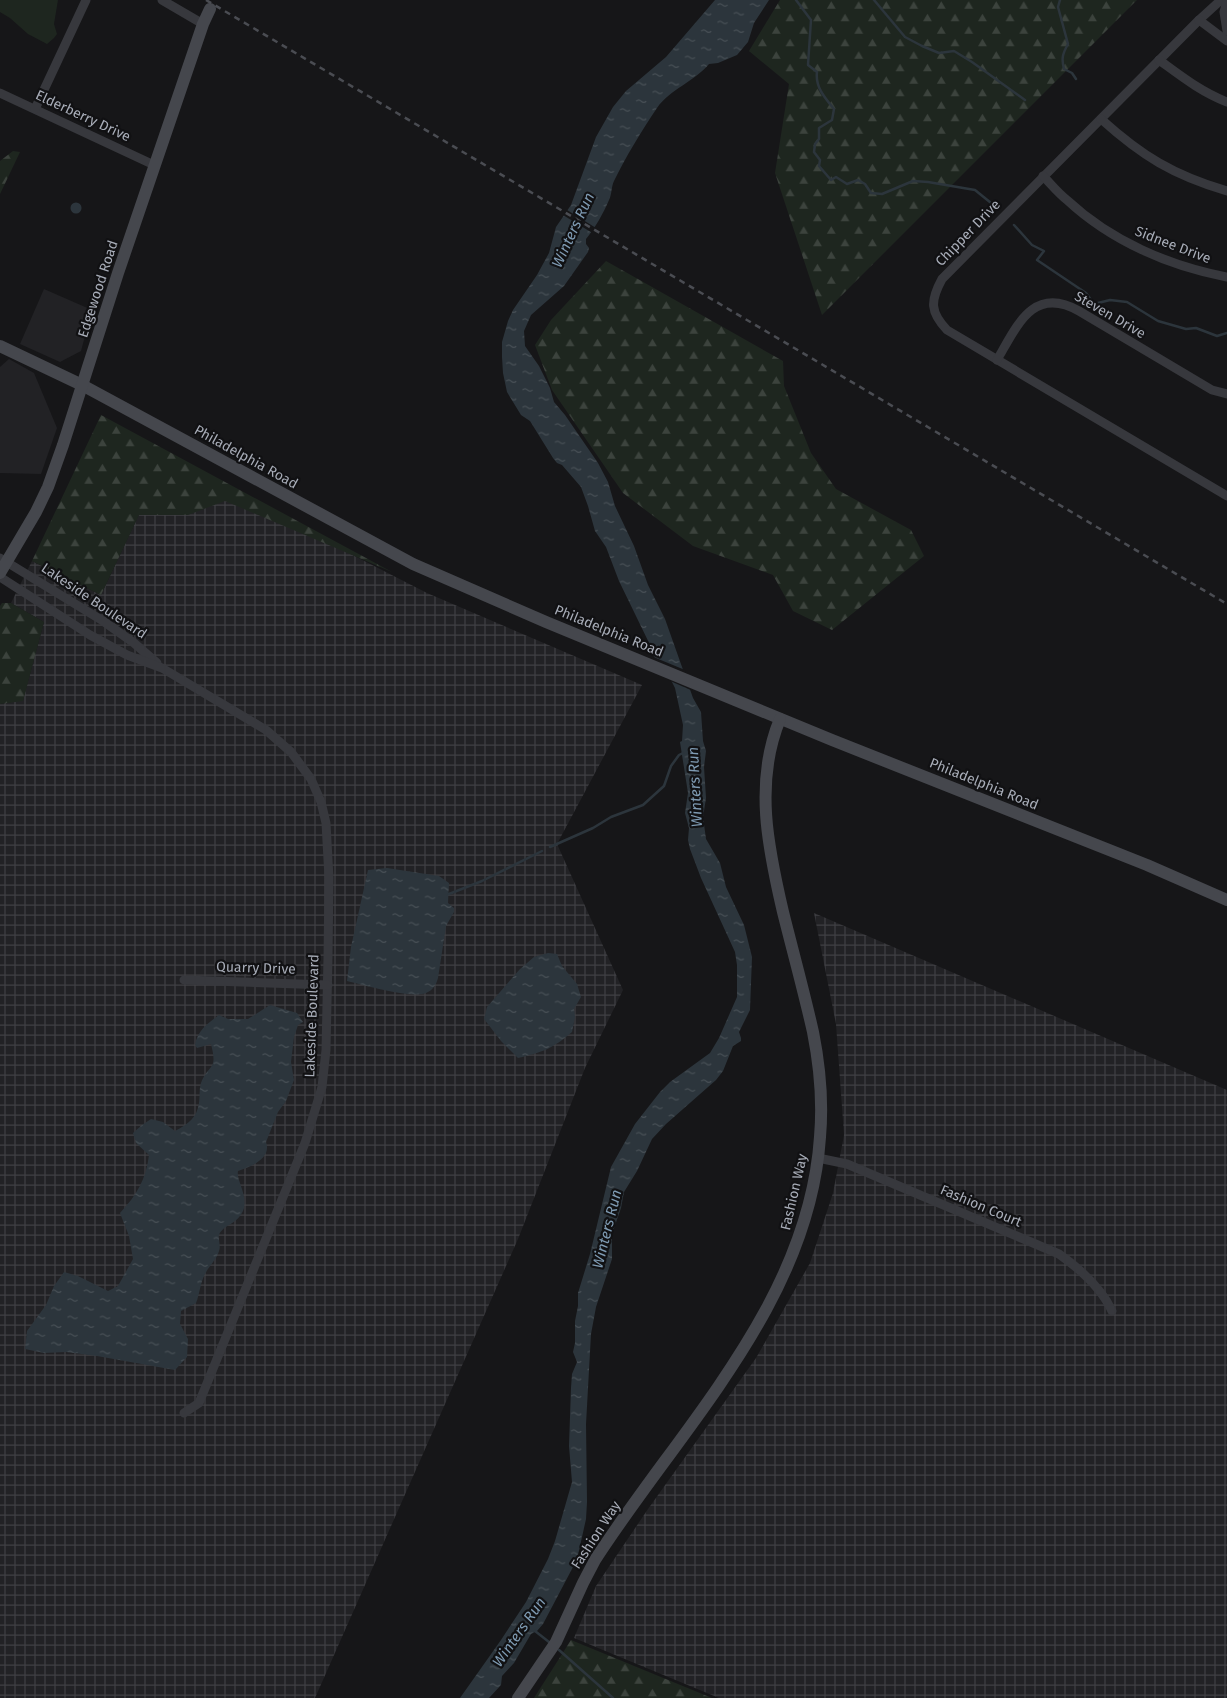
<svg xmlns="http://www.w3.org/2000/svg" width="1227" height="1698" viewBox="0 0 1227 1698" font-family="'Fira Sans',sans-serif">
  <defs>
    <pattern id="industrial-grid" width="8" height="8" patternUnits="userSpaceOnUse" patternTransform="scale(1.25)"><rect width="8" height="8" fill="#222225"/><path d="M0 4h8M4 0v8" fill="none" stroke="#3f3f43"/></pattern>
    <pattern id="forest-firs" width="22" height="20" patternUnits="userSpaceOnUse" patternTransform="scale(1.25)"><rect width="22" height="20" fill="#1e261f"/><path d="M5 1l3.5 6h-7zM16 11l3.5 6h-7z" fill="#3c433d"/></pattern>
    <pattern id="water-ripples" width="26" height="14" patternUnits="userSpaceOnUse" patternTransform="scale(1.25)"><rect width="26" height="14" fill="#2c353c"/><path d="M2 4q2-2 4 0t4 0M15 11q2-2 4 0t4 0" fill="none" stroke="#485056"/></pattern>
  </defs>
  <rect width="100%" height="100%" fill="#161618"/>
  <g fill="#222225">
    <path d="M44,289L92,310L81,351L60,362L20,344Z"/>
    <path d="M9,359L34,373L57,428L41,474L0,473V367Z"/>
  </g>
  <g fill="url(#industrial-grid)">
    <path d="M235,495L427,593L642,685L557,844L623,990L585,1068L518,1239L315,1698H0V704L23,700L44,622L11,603L32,561L101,595L143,506Z"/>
    <path d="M814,913L1227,1090V1698H719L574,1638L596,1586L648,1509L756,1358L810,1263L833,1193L844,1135L836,1024Z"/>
  </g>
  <path fill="#1e261f" d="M0,0H58L54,24L57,34L54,38L47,44L28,34L10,18L0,12Z"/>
  <g fill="url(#forest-firs)">
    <path d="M780,0H1137L822,315L775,173L789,84L749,51Z"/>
    <path d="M13,151L20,152L0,194V161Z"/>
    <path d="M606,261L783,361L784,386L811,453L836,489L911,530L924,556L832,630L793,611L773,575L693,546L623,493L552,390L535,345L551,320Z"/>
    <path d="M101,415L392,572L225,501L188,515H139L101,595L32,561Z"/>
    <path d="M2,603H11L44,622L23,701L0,704V606Z"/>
    <path d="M571,1640L712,1698H534Z"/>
  </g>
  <g fill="url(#water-ripples)">
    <path d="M715,0H769L754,23L748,42L737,55L718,63L709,64C694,82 670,89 657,108C642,130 625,158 614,181C611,187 612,194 609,200C603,214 595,228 586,239V244L589,248L588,252L564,286L531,315L524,331L525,346L539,366L550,388L554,402L565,415L598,463L608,482L615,506L634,546L648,585L665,619L693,698L701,712L703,741L706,751L704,767L706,798L703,817L706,839L720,863L726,887L744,925L752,957L750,1010L739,1032L741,1038V1041L733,1046L723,1071L716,1080L666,1124L652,1139L637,1171L624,1192L621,1208L612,1234V1259L596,1307L591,1334L586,1424L587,1502L586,1519L578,1555L573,1567L543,1624L537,1631L531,1634L514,1663L502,1676L501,1685L489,1698H460L501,1640L526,1602L548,1559L555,1541L572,1482L569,1446L571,1388L572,1374L577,1362L573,1352L575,1343V1321L578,1306V1293L590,1254L611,1167L635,1124L660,1092L670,1082L710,1053L719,1038L737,997V965L735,952L701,878L690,849L688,840L689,828L685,813L688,793L680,742L682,741L683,725L675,688L669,676L654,657L652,649L619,581L606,547L595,531L588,506L581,487L562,465L557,463L553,458L530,421L521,415L507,392L503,373L502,357V342L508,321L513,310L537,275L549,253L556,227L571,205L596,137L613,107L626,91L666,57Z"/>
    <circle cx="76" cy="208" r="5.5"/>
    <path d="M387,868L439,876L449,883L448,903L454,908V912L446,926L438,978C436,985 433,990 426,993C411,999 364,985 347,981L351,947L368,870Z"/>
    <path d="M548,953L557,954L562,966L577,984L581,997L574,1009L575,1017L572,1032C552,1049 543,1052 518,1058L501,1041L484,1019L487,1007L520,969L534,957Z"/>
    <path d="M270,1005L297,1013L303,1022L298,1025L294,1037L291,1062L294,1080L286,1101L278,1112L266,1142C272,1159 250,1167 238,1171C236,1180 247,1193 244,1208C239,1225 223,1224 219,1235C218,1240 221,1246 219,1251C217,1259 209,1266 205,1274C200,1283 200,1293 196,1303L181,1311L180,1324L188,1339L187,1357L175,1370L97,1356L66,1352L44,1353L25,1349L27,1331L46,1305L54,1286L64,1272L78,1276L108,1291L118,1286L133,1259L129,1236L120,1213C137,1195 146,1179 149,1155L136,1143L133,1133L142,1125L151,1119L163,1122L175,1131C188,1124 197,1118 199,1103C200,1096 199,1090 201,1083C209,1063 218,1071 211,1044L197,1048L195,1045C197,1031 208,1023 219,1015L228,1019H248Z"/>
  </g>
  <g fill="#161618">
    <path d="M567,210L596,228L594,234L563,215Z"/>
    <path d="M651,656L685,670L693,691L668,680Z"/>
  </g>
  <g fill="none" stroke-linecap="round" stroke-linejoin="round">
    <g stroke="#2c353c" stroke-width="2.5">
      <path d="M796,0L811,20L808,65L817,72C815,87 825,98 834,109L832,120L819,128V139L815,144L814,152L820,160L819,166L831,180L836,177L847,184L858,180L865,184L871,193L882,194L913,181L928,182L975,190L996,207"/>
      <path d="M874,0L905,37L922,46L939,53L954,51L972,62L1025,100"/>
      <path d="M1060,0L1058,7L1068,44C1063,53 1061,58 1064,69L1072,73L1076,79"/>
      <path d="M1014,225L1032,245L1044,251L1037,260L1086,293L1094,304L1110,300L1127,302L1158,321L1186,329L1196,328L1217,336L1227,333"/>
      <path d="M550,847L593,828L611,817L643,805L664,786L671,766L679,755L683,753"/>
      <path d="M449,894L482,881L542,851"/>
      <path d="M535,1631L549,1642"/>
      <path d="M559,1650L613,1698"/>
    </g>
    <g stroke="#37383d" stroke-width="9">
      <path d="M162,0L203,24"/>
      <path d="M1221,0L1199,20L942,279C930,301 930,312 947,330L1227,496"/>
      <path d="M1227,1L1224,12L1227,31"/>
      <path d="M1199,20L1227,41"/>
      <path d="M1159,60C1181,76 1201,92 1227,102"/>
      <path d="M0,93L154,165"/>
      <path d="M35,109L86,0"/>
      <path d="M1101,119C1142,156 1173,175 1227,191"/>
      <path d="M1043,176C1051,184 1058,193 1067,200C1111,241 1169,266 1227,277"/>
      <path d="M997,360C1017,326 1033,285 1079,311L1212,390L1227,394"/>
      <path d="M0,558L103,621L134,643L157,663"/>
      <path d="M0,577L90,635L127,655L162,668L266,730L291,752L311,779L321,802L326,823L329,878L328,957L326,1050L322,1087L305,1143L199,1403L184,1413"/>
      <path d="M184,980L328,985"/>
      <path d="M818,1158L847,1164L1059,1254C1080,1269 1101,1287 1112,1311"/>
    </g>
    <g stroke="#45474d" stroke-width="12">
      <path d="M0,346L82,385L413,564L546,622L832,740L1147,865L1227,900"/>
      <path d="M0,573L36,512L48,487L63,445L118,273L203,24L210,9"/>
      <path d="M518,1698L556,1642L583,1583L595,1560C680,1428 809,1303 820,1137C823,1102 820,1067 813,1032C804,992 793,952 783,912C768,848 754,782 780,719"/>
    </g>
    <path stroke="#4a4c52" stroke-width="2.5" stroke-dasharray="6 5" stroke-linecap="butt" d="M206,0L1227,604"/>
  </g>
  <g text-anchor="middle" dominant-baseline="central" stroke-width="4.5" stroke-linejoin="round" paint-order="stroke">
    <g font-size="14" fill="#a8adb8" stroke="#111113">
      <text transform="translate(83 116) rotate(25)">Elderberry Drive</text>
      <text transform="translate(968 233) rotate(-46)">Chipper Drive</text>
      <text transform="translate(1173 245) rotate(21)">Sidnee Drive</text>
      <text transform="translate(98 289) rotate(-72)">Edgewood Road</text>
      <text transform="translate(1110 315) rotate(30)">Steven Drive</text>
      <text transform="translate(246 457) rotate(29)">Philadelphia Road</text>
      <text transform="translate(94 601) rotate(34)">Lakeside Boulevard</text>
      <text transform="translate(609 631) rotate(22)">Philadelphia Road</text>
      <text transform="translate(984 784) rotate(22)">Philadelphia Road</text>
      <text transform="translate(256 968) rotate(2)">Quarry Drive</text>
      <text transform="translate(312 1016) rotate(-88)">Lakeside Boulevard</text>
      <text transform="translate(794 1192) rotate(-77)">Fashion Way</text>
      <text transform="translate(981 1206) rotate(23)">Fashion Court</text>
      <text transform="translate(596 1535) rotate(-57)">Fashion Way</text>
    </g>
    <g font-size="15" font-style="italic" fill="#7f9bb3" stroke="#111113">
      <text transform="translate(573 230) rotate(-65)">Winters Run</text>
      <text transform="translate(695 787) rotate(-93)">Winters Run</text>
      <text transform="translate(607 1229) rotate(-76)">Winters Run</text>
      <text transform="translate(519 1632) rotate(-55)">Winters Run</text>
    </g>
  </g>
</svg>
